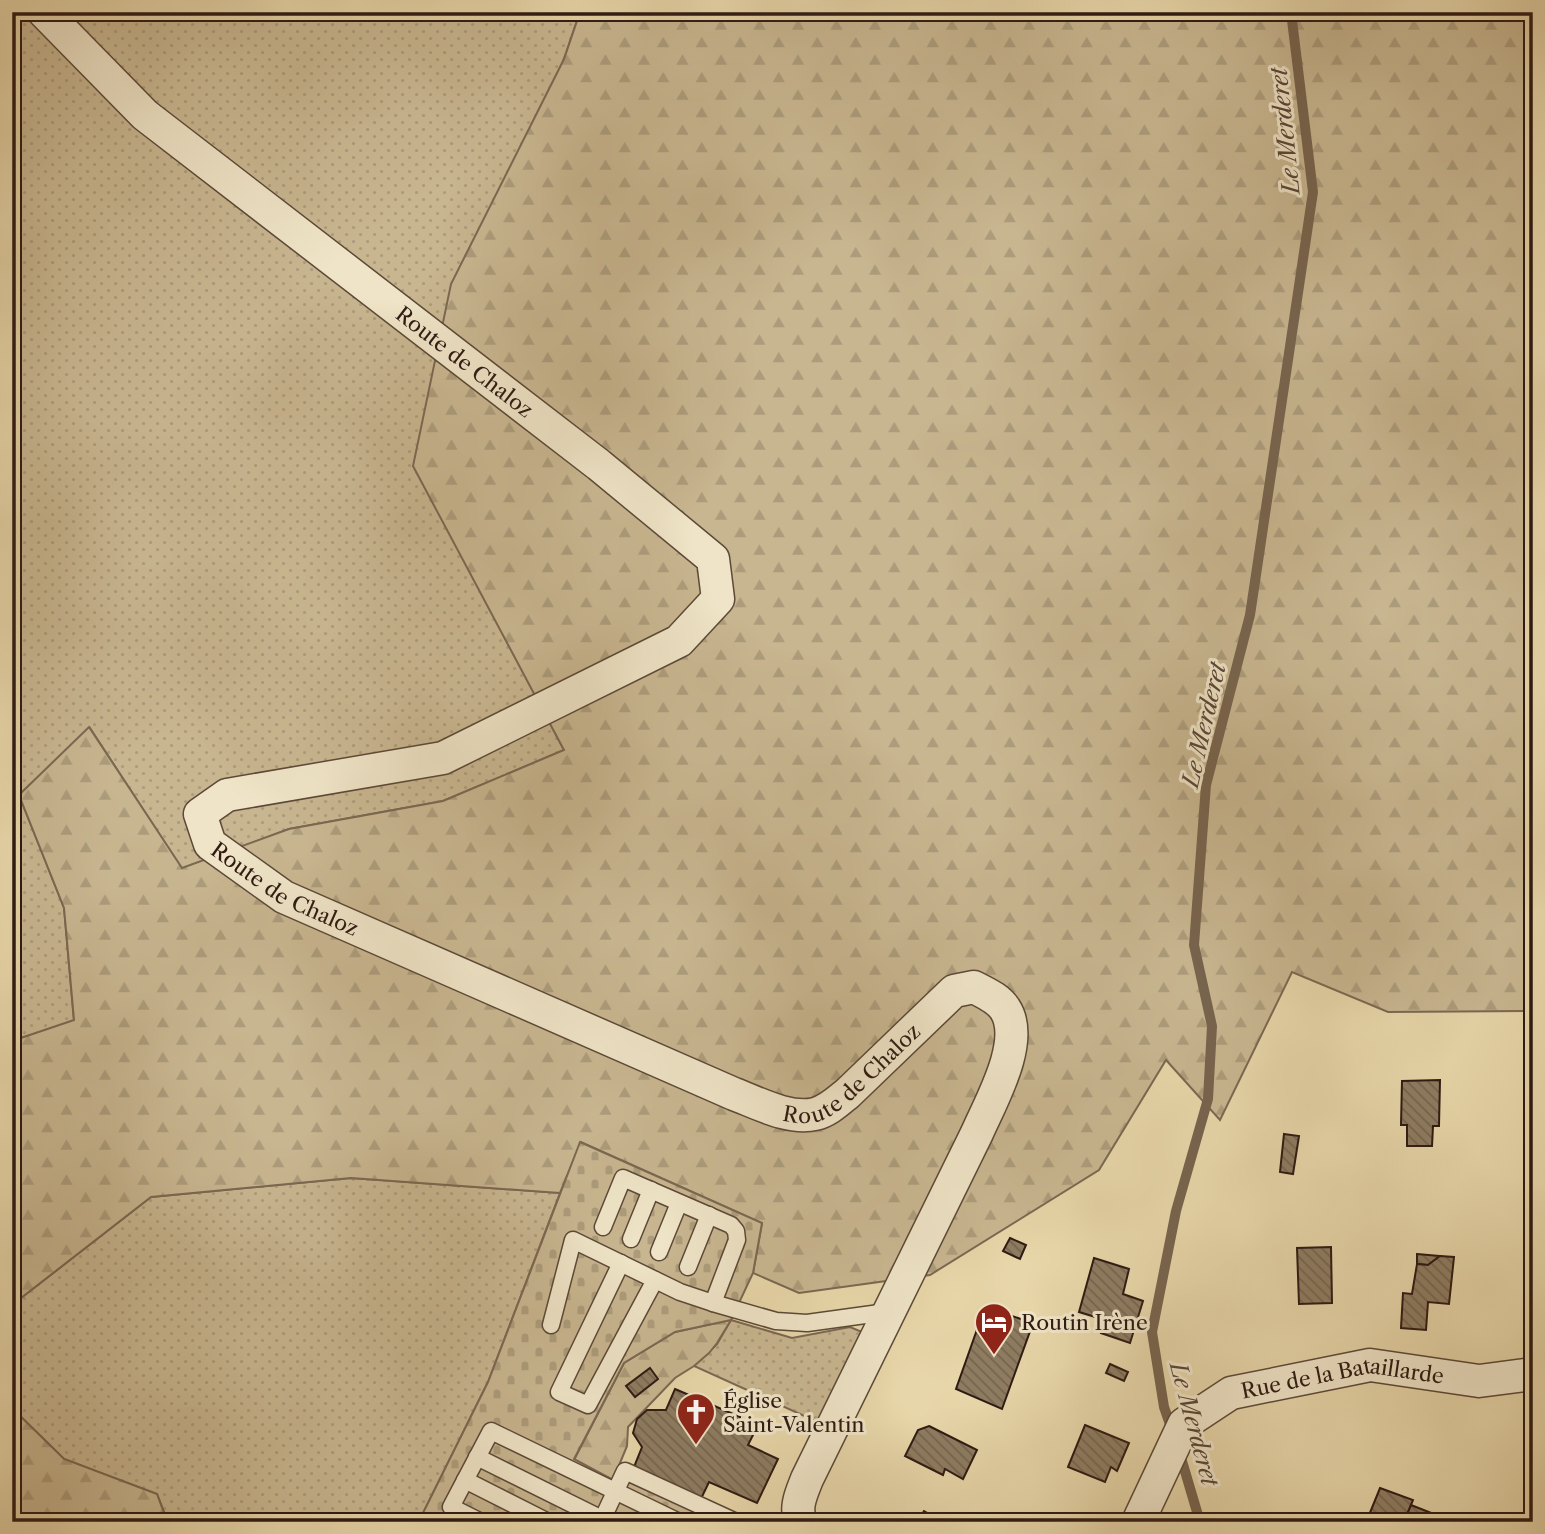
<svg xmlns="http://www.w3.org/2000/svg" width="1545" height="1534" viewBox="0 0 1545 1534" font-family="'Libre Caslon Text',serif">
  <defs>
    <pattern id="grass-dots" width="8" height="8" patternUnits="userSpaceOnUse" patternTransform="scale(1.75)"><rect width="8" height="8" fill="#c8b690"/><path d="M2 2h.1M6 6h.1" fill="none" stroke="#ac9c7b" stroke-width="1.8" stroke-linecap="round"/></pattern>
    <pattern id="forest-firs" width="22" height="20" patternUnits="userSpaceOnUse" patternTransform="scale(1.75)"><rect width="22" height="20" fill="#c8b690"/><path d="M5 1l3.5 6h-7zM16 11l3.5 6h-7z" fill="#ac9c7b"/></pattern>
    <pattern id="cemetery-stones" width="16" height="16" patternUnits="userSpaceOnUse" patternTransform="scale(1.75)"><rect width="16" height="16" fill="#c8b690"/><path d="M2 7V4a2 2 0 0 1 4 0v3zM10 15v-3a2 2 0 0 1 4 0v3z" fill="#ac9c7b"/></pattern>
    <pattern id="building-back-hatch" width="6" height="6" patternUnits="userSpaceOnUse" patternTransform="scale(1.75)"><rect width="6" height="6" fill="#8e7c61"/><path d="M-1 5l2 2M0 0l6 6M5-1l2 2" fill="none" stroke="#74654f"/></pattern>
  </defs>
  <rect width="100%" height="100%" fill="#e7d6a9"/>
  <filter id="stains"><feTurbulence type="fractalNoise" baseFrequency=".00286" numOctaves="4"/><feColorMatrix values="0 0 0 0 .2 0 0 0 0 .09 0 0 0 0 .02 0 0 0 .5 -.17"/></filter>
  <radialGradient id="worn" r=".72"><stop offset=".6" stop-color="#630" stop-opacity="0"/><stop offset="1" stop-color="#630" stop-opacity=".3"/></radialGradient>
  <g fill="url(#grass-dots)" stroke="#7b6852" stroke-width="2">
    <path d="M12,12H580L564,59L479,589L564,750L443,801L289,829L182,869L90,728L19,795L64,908L74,1021L12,1041Z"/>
    <path d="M351,1178L560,1193L488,1382L423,1513L440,1522H168L157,1494L64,1459L12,1408V1305L151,1197Z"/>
    <path d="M731,1320L792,1338L850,1327L867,1334L822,1424L694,1366L717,1344Z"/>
  </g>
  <g fill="url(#forest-firs)" stroke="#7b6852" stroke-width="2">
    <path d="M580,12H1533V1011L1388,1012L1292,972L1220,1120L1166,1060L1099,1170L930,1275L799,1293L753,1273L762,1223L581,1142L560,1193L351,1178L151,1197L12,1305V1041L74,1020L64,908L19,795L89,727L182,868L289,829L443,801L564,750L413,466L451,284L564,59Z"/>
    <path d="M731,1320L717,1343L709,1353L694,1366L675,1378L628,1427L627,1446L613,1480L574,1460L624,1363L675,1332Z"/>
    <path d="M12,1408L64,1459L157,1494L167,1521L12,1522Z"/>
  </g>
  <path fill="url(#cemetery-stones)" stroke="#7b6852" stroke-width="2" d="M580,1142L762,1223L753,1273L731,1320L675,1332L624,1363L574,1459L624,1486L631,1482L725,1522H440L423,1513L488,1382Z"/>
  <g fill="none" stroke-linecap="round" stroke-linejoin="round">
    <g stroke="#77644e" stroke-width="10">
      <path d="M1172,1430L1164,1407L1152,1332L1176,1211L1208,1099L1212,1026L1194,945L1206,785L1250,615L1313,192L1291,12"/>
      <path d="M1179,1451L1200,1522"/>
    </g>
  </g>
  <g fill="url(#building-back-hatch)" stroke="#2e1a13" stroke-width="2">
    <path d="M1440,1080L1439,1126H1433L1432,1146H1407V1125H1401L1402,1081Z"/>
    <path d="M1284,1134L1299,1136L1293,1174L1280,1172Z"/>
    <path d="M1010,1238L1026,1245L1020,1259L1003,1251Z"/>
    <path d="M1331,1247L1332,1303L1299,1304L1297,1248Z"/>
    <path d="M1417,1254L1440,1256L1428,1265L1417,1264Z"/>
    <path d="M1440,1256L1454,1257L1449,1304L1428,1302L1426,1330L1401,1328L1403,1293L1412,1294L1417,1264L1428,1265Z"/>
    <path d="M1094,1258L1129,1269L1123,1294L1143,1301L1130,1343L1101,1333L1105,1320L1079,1312Z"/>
    <path d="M985,1307L1033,1323L1002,1409L956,1389Z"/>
    <path d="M1110,1364L1128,1372L1124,1381L1106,1373Z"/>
    <path d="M650,1368L658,1379L635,1397L626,1386Z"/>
    <path d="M675,1389L740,1417V1420L756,1429L748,1445L778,1459L757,1503L709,1482L699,1503L632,1472L642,1447L633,1433L637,1419L647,1410H666Z"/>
    <path d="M1085,1425L1129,1443L1117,1471L1111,1467L1105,1482L1068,1467Z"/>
    <path d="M929,1426L977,1450L963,1479L945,1469L943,1475L905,1456L918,1430Z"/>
    <path d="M1380,1488L1413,1500L1404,1522H1372L1367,1520Z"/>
    <path d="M1411,1505L1454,1522H1404Z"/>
    <path d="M924,1511L939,1520L938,1522H917Z"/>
  </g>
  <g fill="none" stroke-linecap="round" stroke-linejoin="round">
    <defs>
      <g id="lane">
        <path d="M603,1227L623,1178L731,1225L736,1231L737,1240L713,1303L776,1321L807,1323L887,1312"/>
        <path d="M631,1239L651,1190"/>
        <path d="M659,1252L679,1203"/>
        <path d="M621,1263L559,1392L588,1405L655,1280"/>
        <path d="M688,1267L709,1215"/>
        <path d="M551,1325L573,1240L680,1292L713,1303"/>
        <path d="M477,1457L608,1522"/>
        <path d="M465,1480L548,1522"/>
        <path d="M481,1522L451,1507L491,1431L679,1522"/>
        <path d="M601,1522L625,1471L736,1522"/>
      </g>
      <g id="street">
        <path id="s1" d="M44,12L145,115L599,465L713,559L718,599L679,641L443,758L227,795L200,814L210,844L284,897L734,1094C758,1103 789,1120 815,1114C828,1111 838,1101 848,1093L954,991L974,987C985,993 998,998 1005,1009C1026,1041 990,1103 977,1133L807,1479C802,1492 794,1508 801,1522"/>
        <path id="s2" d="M1138,1522L1184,1424L1231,1393L1370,1365L1479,1381L1533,1374"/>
      </g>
    </defs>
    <use href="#lane" stroke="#5c4938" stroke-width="19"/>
    <use href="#street" stroke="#5c4938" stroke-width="35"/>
    <use href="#lane" stroke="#efe4c7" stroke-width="16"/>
    <use href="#street" stroke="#efe4c7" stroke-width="32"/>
  </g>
  <defs>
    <symbol id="hotel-pin" viewBox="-11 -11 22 30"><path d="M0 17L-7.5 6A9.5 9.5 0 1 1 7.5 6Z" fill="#8f2418" stroke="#efe4c7"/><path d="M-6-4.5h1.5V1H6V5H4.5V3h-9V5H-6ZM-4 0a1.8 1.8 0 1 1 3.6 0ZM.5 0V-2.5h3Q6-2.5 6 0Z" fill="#fff"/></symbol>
    <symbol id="church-pin" viewBox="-11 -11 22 30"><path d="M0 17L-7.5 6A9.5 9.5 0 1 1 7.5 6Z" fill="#8f2418" stroke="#efe4c7"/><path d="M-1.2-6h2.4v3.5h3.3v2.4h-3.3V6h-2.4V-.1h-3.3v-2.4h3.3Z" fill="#fff"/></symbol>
  </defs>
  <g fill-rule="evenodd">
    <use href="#hotel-pin" x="972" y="1300" width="44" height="60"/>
    <use href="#church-pin" x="674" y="1390" width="44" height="60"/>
  </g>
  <g text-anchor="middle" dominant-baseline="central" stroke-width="6" stroke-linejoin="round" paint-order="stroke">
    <g font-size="21" fill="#2e1a13" stroke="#efe4c7">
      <text stroke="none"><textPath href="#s1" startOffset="548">Route de Chaloz</textPath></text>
      <text stroke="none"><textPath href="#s1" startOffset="1598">Route de Chaloz</textPath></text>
      <text stroke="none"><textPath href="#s1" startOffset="2228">Route de Chaloz</textPath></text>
      <text stroke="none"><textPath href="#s2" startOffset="278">Rue de la Bataillarde</textPath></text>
    </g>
    <g font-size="21" fill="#2e1a13" stroke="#efe4c7" text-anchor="start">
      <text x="1021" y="1322">Routin Irène</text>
      <text x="723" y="1400">Église<tspan x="723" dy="24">Saint-Valentin</tspan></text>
    </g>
    <g font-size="23" font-style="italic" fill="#594536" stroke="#efe4c7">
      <text transform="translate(1285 131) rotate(-96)">Le Merderet</text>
      <text transform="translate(1204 725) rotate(-77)">Le Merderet</text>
      <text transform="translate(1194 1424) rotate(75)">Le Merderet</text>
    </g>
  </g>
  <rect width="1545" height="1534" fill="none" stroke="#e7d6a9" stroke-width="42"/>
  <rect x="14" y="14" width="1517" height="1506" fill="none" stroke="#2e1a13" stroke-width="3.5"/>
  <rect x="21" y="21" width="1503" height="1492" fill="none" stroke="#2e1a13" stroke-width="2"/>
  <rect width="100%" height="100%" filter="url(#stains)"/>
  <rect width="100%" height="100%" fill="url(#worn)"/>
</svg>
